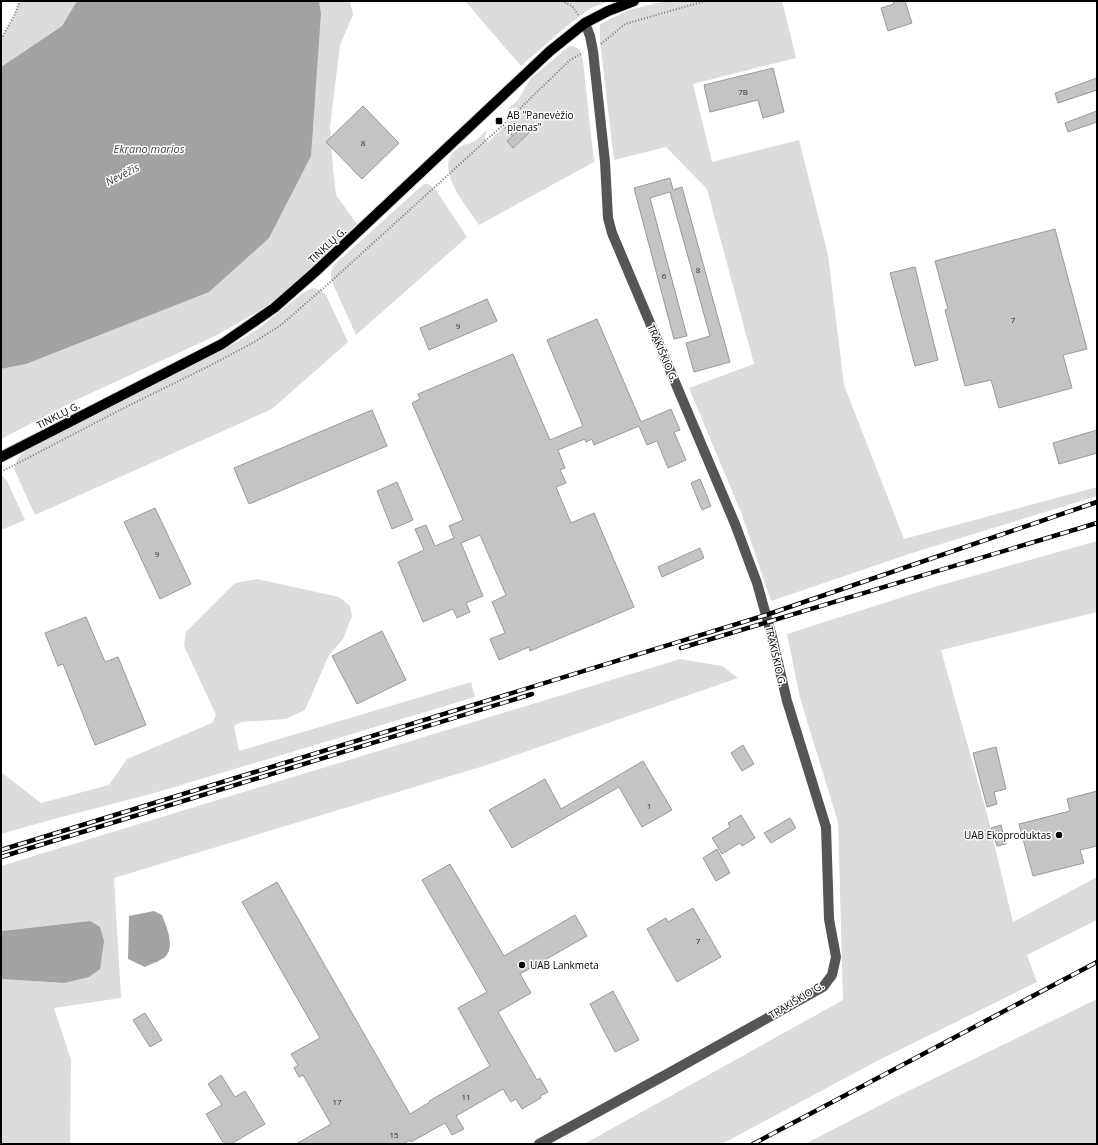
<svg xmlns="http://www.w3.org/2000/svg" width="1098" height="1145" viewBox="0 0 1098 1145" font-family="'Open Sans',sans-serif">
  <rect width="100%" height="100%" fill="#fff"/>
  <g fill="#dcdcdc">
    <path d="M20,1H77L62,26L1,67V39L14,16Z"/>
    <path d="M319,1H350L353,15L340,45L330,127L333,168L336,195L357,224L288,290L259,311L215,336L76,400L1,439V369L26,364L321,13Z"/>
    <path d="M465,1H610L591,8L568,25L521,66Z"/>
    <path d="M665,1H782L796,58L693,84L712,162L799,140L828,255L844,385L904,539L1097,487V496L909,554L771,601L742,515L689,388L754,364L707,189L666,147L614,160L600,42V24L629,10Z"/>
    <path d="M569,46H573L580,50L583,61L594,162L479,225C467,206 431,167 458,148C463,144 470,144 475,141C479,138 483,133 487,130L485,138L488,142L521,111L517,108L508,109L518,100L530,79Z"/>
    <path d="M424,184H429L436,190L467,237L356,335L333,284C330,276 330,271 335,264Z"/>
    <path d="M313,288L319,289L326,295L348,342L272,409L35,515L14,469L17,460L25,450L239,341L258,329L303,293Z"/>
    <path d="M1,474L7,481L25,520L1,530Z"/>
    <path d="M1097,541V612L941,650L987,814L1013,922L1097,877V920L1027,955L1037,982L881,1059L722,1144H584L843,1000L838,822L800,698L787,634L934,587Z"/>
    <path d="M257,579L339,597L350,606L352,616L343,639L329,655L305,710L286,719L241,722L234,726L239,751L471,682L475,697L151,794L50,820L1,834V772L41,803L109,785L127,759L212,723L216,715L184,646L186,632L235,583Z"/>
    <path d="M680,659L722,666L738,678L487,765L114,878L121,998L54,1008L71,1060L70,1144H1V979L64,983L90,921L1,931V866Z"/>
    <path d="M1097,999V1144H805L896,1097Z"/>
  </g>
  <g fill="#a3a3a3">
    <path d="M77,1H319L321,13L311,156L269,238L209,292L26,364L1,369V67L62,26Z"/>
    <path d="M154,911L162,915C166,926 176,947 165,957C160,961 151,964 145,967L128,959L129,916Z"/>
    <path d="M90,921L100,927L104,941L100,969L89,977L64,983L1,979V931Z"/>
  </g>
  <g fill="#c4c4c4" stroke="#999">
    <path d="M893,1H905L912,23L888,31L881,8L894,4Z"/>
    <path d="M773,68L784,112L763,118L758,100L710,112L704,85Z"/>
    <path d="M1097,78V90L1058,103L1055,93Z"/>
    <path d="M363,106L399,143L362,179L326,142Z"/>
    <path d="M1097,111V122L1068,132L1065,123Z"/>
    <path d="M523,126L529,133L513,148L507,141Z"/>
    <path d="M670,178L673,190L682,187L730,362L694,372L686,343L710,336L670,192L650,198L687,336L674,339L634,188Z"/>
    <path d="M1055,229L1087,349L1063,355L1072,388L999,408L991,380L965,386L945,310L948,309L935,261Z"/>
    <path d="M915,267L938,360L915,366L890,273Z"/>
    <path d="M487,299L497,321L429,350L420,328Z"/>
    <path d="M597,319L641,422L671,409L680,430L674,432L686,460L668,468L657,441L647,445L639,426L594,445L592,439L586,442L585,439L558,450L565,468L560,470L566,483L556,487L571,523L594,513L634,607L530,651L529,647L499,660L490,639L505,633L492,602L506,595L480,535L461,543L483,596L466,603L470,612L457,618L453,609L423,622L398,562L424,550L415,529L426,525L435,546L454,538L449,526L463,520L412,403L420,399L418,394L513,354L550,440L583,426L547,340Z"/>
    <path d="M372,410L387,446L249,504L234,468Z"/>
    <path d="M1097,430V453L1059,464L1053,443Z"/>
    <path d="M700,479L711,506L702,510L691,483Z"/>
    <path d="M397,482L413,520L392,529L377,491Z"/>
    <path d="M155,508L191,584L160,599L124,522Z"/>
    <path d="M700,548L704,558L662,577L658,567Z"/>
    <path d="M86,617L105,662L118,657L146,725L95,745L63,664L58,666L45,633Z"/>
    <path d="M382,631L406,680L357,704L332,656Z"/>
    <path d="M743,745L754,764L742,771L731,753Z"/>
    <path d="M996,747L1006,789L994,792L997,804L987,807L973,753Z"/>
    <path d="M643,761L672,810L642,827L619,787L512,848L489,810L545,779L561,809Z"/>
    <path d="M1097,791V846L1080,850L1084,863L1033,876L1019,824L1070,811L1067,799Z"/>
    <path d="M741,815L755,838L742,846L740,843L722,854L712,838L730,827L728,823Z"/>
    <path d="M790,818L796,828L771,843L764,833Z"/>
    <path d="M1001,825L1006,844L997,846L991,828Z"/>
    <path d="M717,849L730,873L716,881L703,858Z"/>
    <path d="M450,864L504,956L575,915L587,936L520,974L531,993L498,1012L537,1080L540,1078L548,1092L540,1096L541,1098L522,1109L516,1099L511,1102L503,1089L456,1116L464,1129L452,1135L445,1123L411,1142L410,1140L403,1144H296L331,1124L303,1075L299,1077L294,1068L298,1065L291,1054L320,1038L242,902L277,882L410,1114L430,1102L429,1101L490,1066L458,1008L487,992L422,880Z"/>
    <path d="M693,908L721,957L677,982L647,929L666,918L668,922Z"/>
    <path d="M613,991L639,1040L615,1052L590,1004Z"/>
    <path d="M145,1013L162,1040L150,1047L133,1020Z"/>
    <path d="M221,1075L235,1097L245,1091L265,1124L231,1144H224L206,1114L222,1105L208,1084Z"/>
  </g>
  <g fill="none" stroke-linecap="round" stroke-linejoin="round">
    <defs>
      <path id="major" d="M1,457L222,344L274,308L315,272L550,51L585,23L608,11L634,1"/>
    </defs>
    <use href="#major" stroke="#dbdbdb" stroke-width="12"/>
    <g stroke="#777" stroke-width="2" stroke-dasharray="1 2" stroke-linecap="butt">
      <path d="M562,1L572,6L579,16"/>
      <path d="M1,39L14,16L20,1"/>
      <path d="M601,44L625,24L705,1"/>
      <path d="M499,121L512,135"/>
      <path d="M1,472L118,411L217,362L256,341L281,325L327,285L503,125L570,60L583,53"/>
    </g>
    <path stroke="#555" stroke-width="10" d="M539,1144L669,1073L823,987L832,975L836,957L829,919L826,827L787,701L771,633L757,583L735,524L612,233L608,218L605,162L593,51L590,36L585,23"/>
    <use href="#major" stroke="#000" stroke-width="10"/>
    <defs>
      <g id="rail">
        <path d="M681,648L1097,523"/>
        <path d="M1,850L766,615L1097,502"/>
        <path d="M1,857L532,694"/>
        <path d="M753,1144L1097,962"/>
      </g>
    </defs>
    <use href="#rail" stroke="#000" stroke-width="4.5"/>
    <use href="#rail" stroke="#fff" stroke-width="3" stroke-dasharray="9" stroke-linecap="butt"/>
  </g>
  <g fill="#000" stroke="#fff" stroke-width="1.5">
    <rect x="495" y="117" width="8" height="8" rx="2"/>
    <circle cx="1059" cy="835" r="4"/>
    <circle cx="522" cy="965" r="4"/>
  </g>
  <g text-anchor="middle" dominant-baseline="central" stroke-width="3" stroke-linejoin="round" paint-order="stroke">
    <g font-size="8" fill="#313131">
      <text x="743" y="91">7B</text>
      <text x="363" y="142">8</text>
      <text x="698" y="269">8</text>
      <text x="664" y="275">6</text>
      <text x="1013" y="319">7</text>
      <text x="458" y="325">9</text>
      <text x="157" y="553">9</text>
      <text x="649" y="805">1</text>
      <text x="698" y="940">7</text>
      <text x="466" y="1096">11</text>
      <text x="337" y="1101">17</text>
      <text x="394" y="1134">15</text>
    </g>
    <g font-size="10" fill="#000" stroke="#fff" text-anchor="start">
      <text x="507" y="115">AB "Panevėžio<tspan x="507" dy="12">pienas"</tspan></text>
      <text x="1051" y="835" text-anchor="end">UAB Ekoproduktas</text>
      <text x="530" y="965">UAB Lankmeta</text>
    </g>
    <g font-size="10" fill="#000" stroke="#fff">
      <text transform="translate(327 245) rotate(-43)">TINKLŲ G.</text>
      <text transform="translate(663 353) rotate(67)">TRAKIŠKIO G.</text>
      <text transform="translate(58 415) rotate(-27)">TINKLŲ G.</text>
      <text transform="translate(776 656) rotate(77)">TRAKIŠKIO G.</text>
      <text transform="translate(796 1000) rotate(-31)">TRAKIŠKIO G.</text>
    </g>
    <g font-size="11" font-style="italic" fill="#444" stroke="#fff">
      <text x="149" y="148">Ekrano marios</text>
      <text transform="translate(122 174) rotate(-27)">Nevėžis</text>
    </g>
  </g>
  <rect width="1098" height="1145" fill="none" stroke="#000000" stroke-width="4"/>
</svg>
